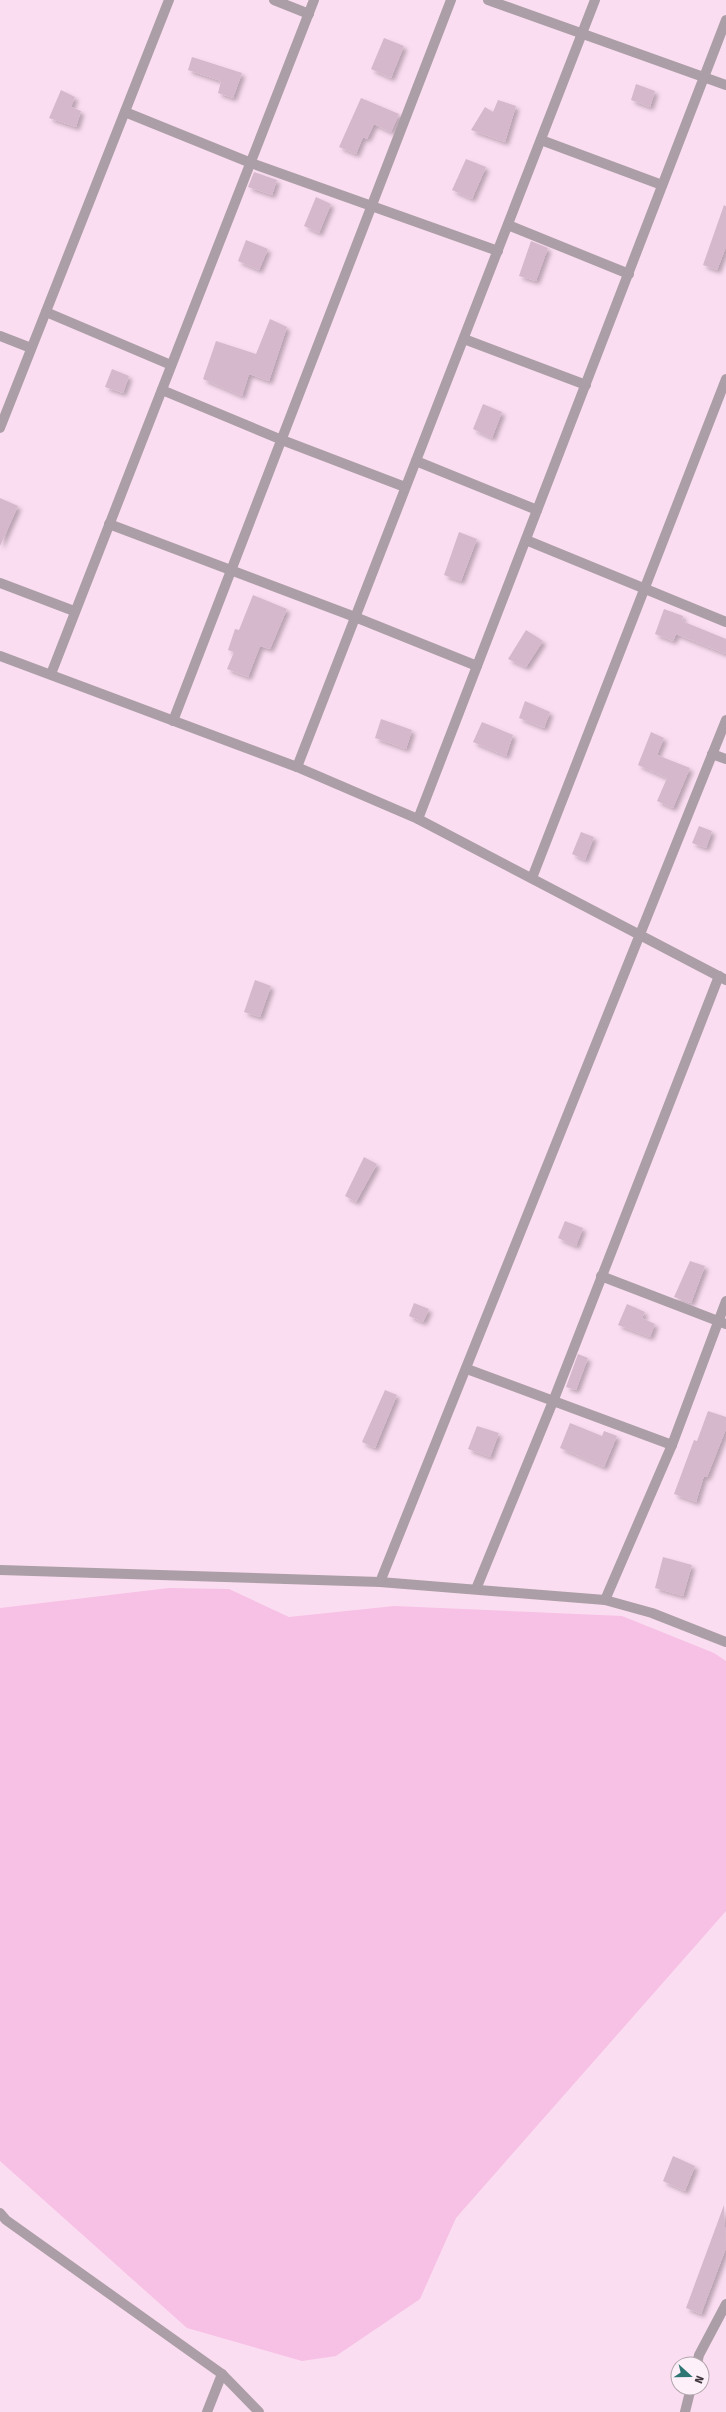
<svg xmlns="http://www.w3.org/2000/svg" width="726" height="2412" viewBox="0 0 726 2412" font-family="'Fira Sans',sans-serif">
  <defs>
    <filter id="shadow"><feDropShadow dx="3.5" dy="3.5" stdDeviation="2" flood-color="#0004"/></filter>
  </defs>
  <rect width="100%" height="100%" fill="#fbddf1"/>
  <path fill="#f7c0e5" d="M169,1588L229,1589L289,1617L394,1606L622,1616L714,1653L726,1661V1911L456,2218L420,2299L336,2356L302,2361L187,2328L0,2161V1608Z"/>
  <g fill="#d5b8cb" filter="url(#shadow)">
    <path d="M384,38L404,46L391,78L371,69Z"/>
    <path d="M192,57L242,73L233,98L218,93L221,81L188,70Z"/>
    <path d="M636,84L655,91L650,107L631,100Z"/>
    <path d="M61,90L75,97L71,107L81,111L76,127L49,118Z"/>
    <path d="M361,98L399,114L391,132L374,124L367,139L363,137L356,154L339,147Z"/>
    <path d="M498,100L516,106L505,142L471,130L485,107L493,112Z"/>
    <path d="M466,159L486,167L472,199L452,190Z"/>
    <path d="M254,172L277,180L272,195L248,187Z"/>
    <path d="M316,197L331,204L319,233L304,226Z"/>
    <path d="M724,205L726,206V247L717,270L703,265Z"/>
    <path d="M246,240L268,249L259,270L238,261Z"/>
    <path d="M531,241L548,248L536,281L519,276Z"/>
    <path d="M270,319L287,327L269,381L249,374L242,396L203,379L216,341L256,354Z"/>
    <path d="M112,369L129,376L123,393L105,387Z"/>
    <path d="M483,404L502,412L492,438L473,429Z"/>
    <path d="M0,498L18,506L0,546Z"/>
    <path d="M459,532L477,539L461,581L444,575Z"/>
    <path d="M253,595L287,609L270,649L260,646L248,677L227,669L234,652L228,650L235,629L239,630Z"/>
    <path d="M664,609L683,616L682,621L726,639V654L676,634L673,641L655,634Z"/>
    <path d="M526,630L543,641L526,667L508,659Z"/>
    <path d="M525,701L550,712L544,728L519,718Z"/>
    <path d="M381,719L412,730L406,749L375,738Z"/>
    <path d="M482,722L513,735L506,756L473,742Z"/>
    <path d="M651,732L664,738L657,755L690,768L673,808L657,801L667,778L638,765Z"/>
    <path d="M699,826L712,831L706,848L692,843Z"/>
    <path d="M581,832L594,837L585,860L572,854Z"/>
    <path d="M255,980L271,986L260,1017L244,1012Z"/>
    <path d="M364,1157L377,1164L356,1202L345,1196Z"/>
    <path d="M565,1221L583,1228L576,1246L558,1238Z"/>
    <path d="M690,1261L705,1266L691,1303L674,1297Z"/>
    <path d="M414,1303L429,1309L423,1322L409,1316Z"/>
    <path d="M627,1304L645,1312L642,1318L655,1324L650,1337L618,1325Z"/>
    <path d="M578,1354L588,1358L576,1390L566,1387Z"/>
    <path d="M385,1390L397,1395L375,1448L362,1442Z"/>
    <path d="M708,1411L726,1417V1429L707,1477L704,1476L696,1502L674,1494L694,1440L697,1441Z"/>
    <path d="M570,1423L602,1436L604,1431L617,1436L604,1467L560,1448Z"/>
    <path d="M477,1426L499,1433L490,1457L468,1449Z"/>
    <path d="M663,1557L692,1565L683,1596L655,1588Z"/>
    <path d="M673,2156L695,2166L685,2191L663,2181Z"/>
    <path d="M724,2205L726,2248L701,2314L686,2308Z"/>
  </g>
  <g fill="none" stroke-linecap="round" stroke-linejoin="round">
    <g stroke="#ab9ea6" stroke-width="10">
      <path d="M274,0L309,14"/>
      <path d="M488,0L726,85"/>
      <path d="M125,112L251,163L498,251"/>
      <path d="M541,140L662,185"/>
      <path d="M508,225L629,274"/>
      <path d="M46,312L171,365"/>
      <path d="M0,336L31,348"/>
      <path d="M464,339L586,385"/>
      <path d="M162,390L282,440L405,487"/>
      <path d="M0,428L169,0"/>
      <path d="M416,461L537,510"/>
      <path d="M109,524L355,617L477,666"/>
      <path d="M526,540L726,622"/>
      <path d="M0,583L74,611"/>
      <path d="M0,656L297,767L418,819L726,980"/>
      <path d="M51,674L314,0"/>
      <path d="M173,721L451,0"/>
      <path d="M712,754L726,759"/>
      <path d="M297,767L595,0"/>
      <path d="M418,819L726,20"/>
      <path d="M532,878L726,379"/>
      <path d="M601,1276L726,1324"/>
      <path d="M467,1369L672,1445"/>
      <path d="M0,1570L380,1582L605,1600L652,1613L726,1642"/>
      <path d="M380,1582L726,720"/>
      <path d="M476,1589L554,1399L719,976"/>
      <path d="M605,1600L672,1445L726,1301"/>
      <path d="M0,2213L6,2220L222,2374L259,2412"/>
      <path d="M697,2364L699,2355L726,2304"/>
      <path d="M207,2412L222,2374"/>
      <path d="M685,2412L691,2388"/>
    </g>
  </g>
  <g transform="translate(690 2376) rotate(111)"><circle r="19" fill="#fdf0f8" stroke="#b2a6ad"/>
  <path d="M0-3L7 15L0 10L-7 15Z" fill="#2d7673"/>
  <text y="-6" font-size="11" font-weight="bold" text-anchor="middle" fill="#41363d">N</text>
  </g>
</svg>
